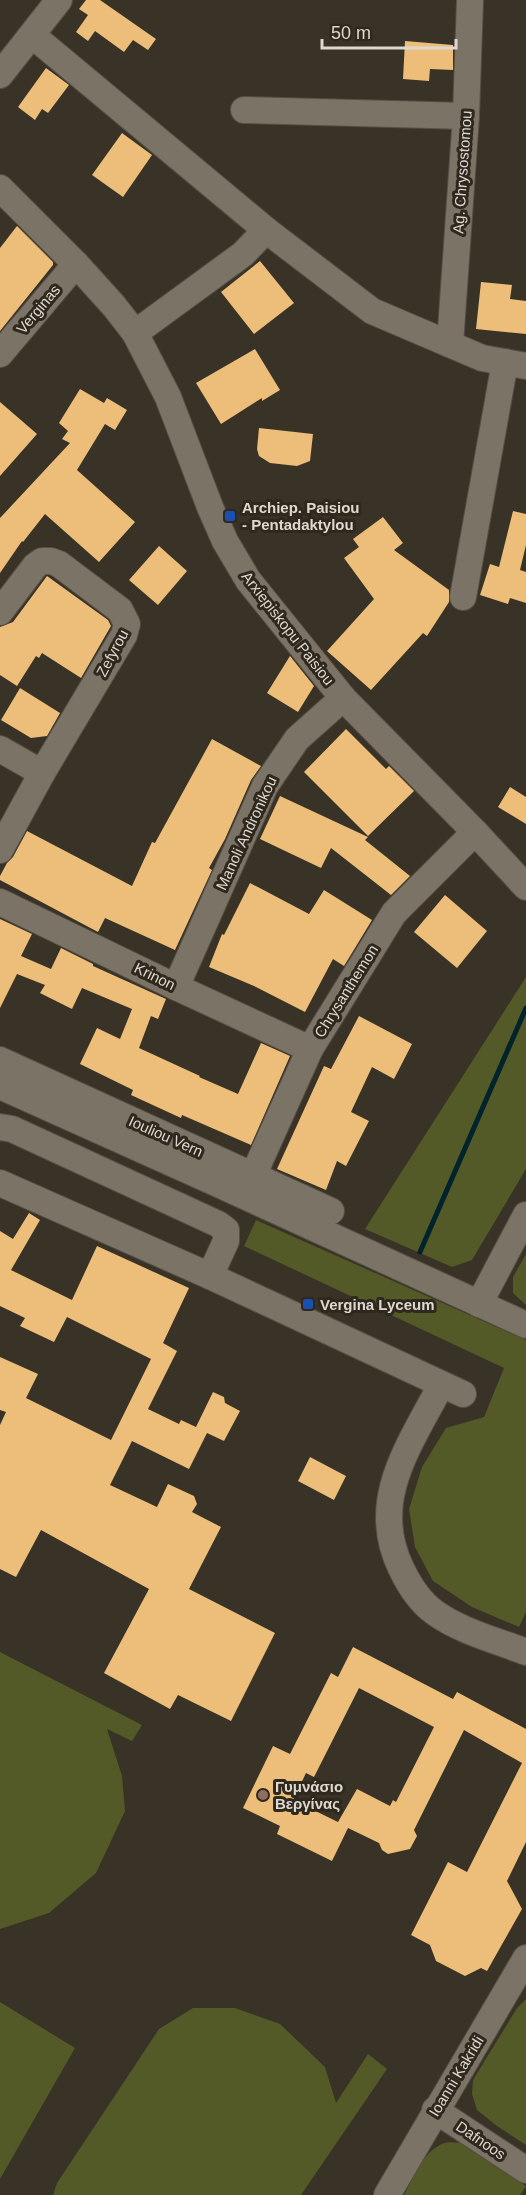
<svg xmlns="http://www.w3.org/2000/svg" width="526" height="2195" viewBox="0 0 526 2195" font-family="Helvetica,sans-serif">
  <rect width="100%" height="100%" fill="#393226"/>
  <g fill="#535927">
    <path d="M526,977V1169L472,1260L452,1267L365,1229Z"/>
    <path d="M256,1220L526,1340V1612L519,1627L472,1607L433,1581L415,1547L409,1509L422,1467L446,1428L484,1417L504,1368L244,1246Z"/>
    <path d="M526,1254V1305L513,1293V1277Z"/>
    <path d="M0,1652L142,1725L132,1741L107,1729L122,1776L125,1811L96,1873L49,1913L0,1929Z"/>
    <path d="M526,1999V2145L497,2126L477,2110L472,2094L473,2080L517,2008Z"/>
    <path d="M0,2002L75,2048L0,2179Z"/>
    <path d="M193,2008H235L280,2024L325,2067L336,2103L368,2054L387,2069L301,2195H53L57,2183L159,2029Z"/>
    <path d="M449,2142L460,2143L526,2186L520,2195H404C415,2175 425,2146 449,2142Z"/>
  </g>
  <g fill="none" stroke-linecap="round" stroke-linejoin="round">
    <path stroke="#01232b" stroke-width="5" d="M420,1252L526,1008"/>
  </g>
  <g fill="#ecbe79" fill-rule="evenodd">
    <path d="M86,0H100L156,39L148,50L133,40L124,52L95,31L88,41L76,32L88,15L79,9Z"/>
    <path d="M405,41L453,45V70L430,69L429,81L403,79Z"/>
    <path d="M46,68L69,85L48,113L42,109L35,120L18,107Z"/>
    <path d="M122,133L152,155L123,197L92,175Z"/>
    <path d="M17,226L53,262V265L0,331V248Z"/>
    <path d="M260,261L294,303L254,334L221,292Z"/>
    <path d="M481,282L512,285L510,299L526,301V334L476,329Z"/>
    <path d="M255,349L280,390L262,401V398L221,424L196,383Z"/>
    <path d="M80,389L104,403L107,398L127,410L115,430L105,424L77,470L135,522L99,562L45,514L23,542L22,541L0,573V518L70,443L62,439L68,431L59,423Z"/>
    <path d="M0,402L37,434L0,476Z"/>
    <path d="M259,428L313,434L310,461L297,466L270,463L259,456L257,449Z"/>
    <path d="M513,511L526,514V545L520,570L526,572V603L510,598L508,604L480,595L490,564L499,567Z"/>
    <path d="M383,517L403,543L394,550L449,590V602L427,636L423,633L371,690L327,651L374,599L344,558L359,547L353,539Z"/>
    <path d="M159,546L187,571L158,605L129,580Z"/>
    <path d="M47,576L108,620L111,626L81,678L42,653L39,658L36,656L17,686L0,675V627L13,622Z"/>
    <path d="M290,656L314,686L298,712L267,693Z"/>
    <path d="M20,688L60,713L47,736L31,738L1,720Z"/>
    <path d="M346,729L386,769L389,766L414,791L368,836L304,772Z"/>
    <path d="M212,739L261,766L251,780L225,839L209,868L212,870L175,950L105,918L98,932L0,880V876L7,863L13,857L27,831L132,886L152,842L155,843Z"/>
    <path d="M510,787L526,797V824L498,807Z"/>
    <path d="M280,796L368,837L365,840L410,876L391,895L331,848L321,868L260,839Z"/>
    <path d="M250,883L309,914L324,890L372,920L344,966L333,959L305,1012L254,986L209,967L222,934L224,935Z"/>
    <path d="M445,895L487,931L457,968L414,932Z"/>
    <path d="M0,919L32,934L21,956L51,969L61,948L93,964V966L166,999L158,1019L151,1016L139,1048L200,1076L199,1077L238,1094L261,1043L290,1056L251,1145L182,1115L181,1118L131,1095L133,1090L80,1064L97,1028L120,1039L132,1009L82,988L72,1009L40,993L45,985L17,974L0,1008Z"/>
    <path d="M359,1016L412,1044L394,1079L372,1067L351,1112L369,1121L346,1166L337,1161L326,1190L277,1169L324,1066L331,1069Z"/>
    <path d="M29,1213L40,1220L11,1270L72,1300L97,1246L189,1288L163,1343L177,1351L148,1409L179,1424L181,1420L196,1427L213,1392L224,1397L225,1403L240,1411L224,1441L207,1433L189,1469L132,1441L110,1485L157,1507L168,1484L194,1496L197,1504L192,1512L221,1527L189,1589L275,1633L231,1721L178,1695L170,1709L104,1673L149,1589L41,1530L16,1577L0,1569V1425L6,1412L0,1410V1357L38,1374L26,1398L111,1440L151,1359L67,1317L54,1342L20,1326L25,1318L0,1306V1231L13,1239Z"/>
    <path d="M310,1457L346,1476L334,1500L298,1481Z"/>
    <path d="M353,1647L453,1699L457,1692L526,1729V1842L507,1881L522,1909L487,1971L481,1968L465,1976L436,1961L430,1945L411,1935L448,1862L467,1872L522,1763L464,1730L414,1830L417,1836L410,1849L388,1854L382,1850L379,1843L348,1828L332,1861L277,1834L280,1826L243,1808L273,1746L290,1754L331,1673L338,1677ZM359,1688L434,1727L396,1802L393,1800L390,1806L357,1789L338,1822L293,1800L306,1773L314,1777Z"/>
  </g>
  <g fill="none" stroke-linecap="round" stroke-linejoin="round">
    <defs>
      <g id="minor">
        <path d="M32,35L266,230L243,254L135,333"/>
        <path d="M0,75L59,0"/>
        <path d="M244,110L466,116"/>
        <path d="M0,188L76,264L114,306L135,333L168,397L210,507L225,541L248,580L343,698L475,832L526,887"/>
        <path d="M266,230L372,311L482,358L526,366"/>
        <path d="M450,344L466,116L470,0"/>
        <path d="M0,354L76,264"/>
        <path d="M463,597L505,362"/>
        <path d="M0,612L35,566L42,561H51L59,564L120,610L127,624L124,635L42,773L0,850"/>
        <path d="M0,749L42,773"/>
        <path d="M0,902L176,987L310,1049"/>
        <path d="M176,987L265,786L297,739L343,698"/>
        <path d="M0,1060L331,1211"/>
        <path d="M0,1086L218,1184L526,1325"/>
        <path d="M0,1127L12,1129L218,1224L226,1230V1241L210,1276"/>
        <path d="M253,1176L310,1049L394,913L475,832"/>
        <path d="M0,1183L210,1276L463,1394"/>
        <path d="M479,1304L526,1215"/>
        <path d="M441,1385C410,1445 368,1500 401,1568C409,1585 419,1601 434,1612C460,1631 495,1640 526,1652"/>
        <path d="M435,2110L526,2170"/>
        <path d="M387,2195L526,1958"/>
      </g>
    </defs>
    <use href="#minor" stroke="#564f45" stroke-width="28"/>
    <use href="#minor" stroke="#7c7367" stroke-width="26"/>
  </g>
  <g fill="#1a4fb4" stroke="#2f281d" stroke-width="2">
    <rect x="224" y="510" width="12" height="12" rx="3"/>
    <rect x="302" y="1298" width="12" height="12" rx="3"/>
  </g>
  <circle fill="#8d6e63" stroke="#2f281d" stroke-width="2" cx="263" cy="1795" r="6"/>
  <g text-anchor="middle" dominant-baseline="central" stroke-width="6" stroke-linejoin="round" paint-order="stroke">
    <g font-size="15" fill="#ddd9d1" stroke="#2f281d">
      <text transform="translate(462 172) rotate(-86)">Ag. Chrysostomou</text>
      <text transform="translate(38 309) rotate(-50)">Verginas</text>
      <text transform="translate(288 628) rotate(52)">Arxiepiskopu Paisiou</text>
      <text transform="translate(112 653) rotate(-62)">Zefyrou</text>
      <text transform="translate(246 833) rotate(-65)">Manoli Andronikou</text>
      <text transform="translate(155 976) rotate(26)">Krinon</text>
      <text transform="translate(346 991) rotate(-58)">Chrysanthemon</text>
      <text transform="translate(166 1136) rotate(24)">Iouliou Vern</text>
      <text transform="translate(456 2076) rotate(-59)">Ioanni Kakridi</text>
      <text transform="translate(481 2140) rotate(34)">Dafnoos</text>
    </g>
    <g font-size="15" font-weight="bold" fill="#ddd9d1" stroke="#2f281d" text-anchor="start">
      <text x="242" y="507">Archiep. Paisiou<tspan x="242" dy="17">- Pentadaktylou</tspan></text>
      <text x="320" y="1304">Vergina Lyceum</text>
      <text x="275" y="1786">Γυμνάσιο<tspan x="275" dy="17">Βεργίνας</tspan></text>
    </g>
  </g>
  <path d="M322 39v9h134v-9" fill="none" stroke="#ddd9d1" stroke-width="3"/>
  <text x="331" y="39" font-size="18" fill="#ddd9d1" stroke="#2f281d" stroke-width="4.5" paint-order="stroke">50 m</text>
</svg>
